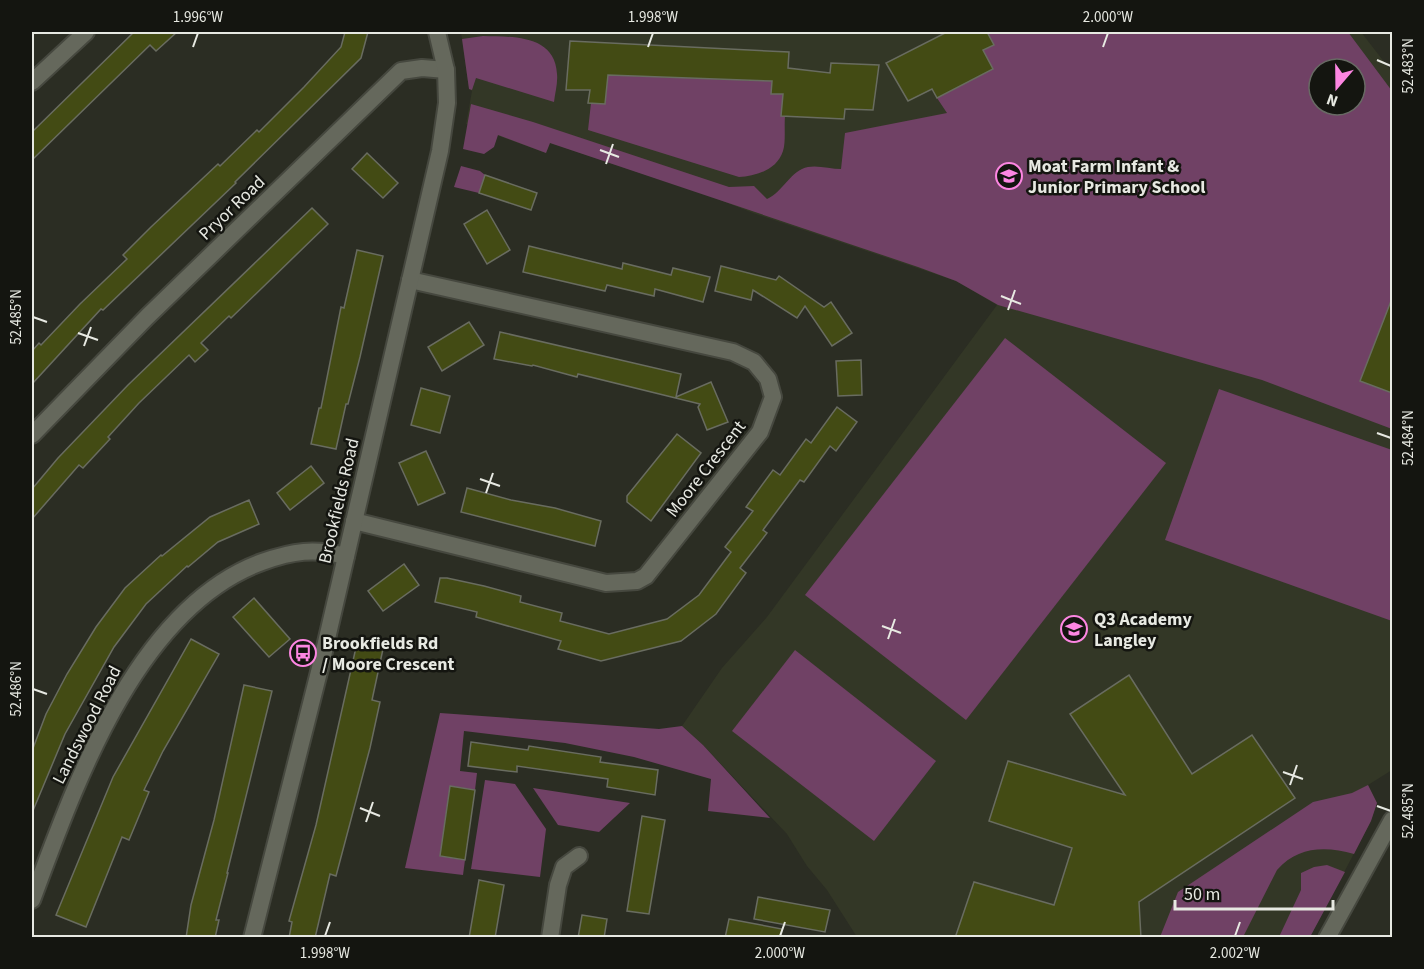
<svg xmlns="http://www.w3.org/2000/svg" width="1424" height="969" viewBox="0 0 1424 969" font-family="'Source Sans 3',sans-serif">
  <rect width="100%" height="100%" fill="#2b2d23"/>
  <path fill="#333726" fill-rule="evenodd" d="M461,32H1361L1392,72V770L1368,785L1377,803L1371,821L1310,937H857L827,890L807,866L787,834L703,745L682,726L722,668L767,617L997,305L956,281L753,213L710,196L550,143L546,153L466,124L472,91L469,89ZM1319,69H1355V105H1319Z"/>
  <g fill="#704165" fill-rule="evenodd">
    <path d="M994,32H1348L1392,91V322L1360,381L1392,393V429L1262,380L998,305L956,281L918,267L550,143L546,153L498,135L494,147L484,154L463,149L471,104L533,122L729,187L754,186L767,199C783,192 791,170 808,167C818,165 831,169 841,169L845,133L947,113L937,98L983,50L993,45L988,34ZM1319,69H1355V105H1319Z"/>
    <path d="M483,36C511,37 555,34 557,74C558,83 555,93 554,102L476,78L472,90L469,89L462,39Z"/>
    <path d="M608,75L772,81L771,94H783L782,116H785C784,127 786,141 783,151C777,170 756,176 739,177L588,130L591,103H605Z"/>
    <path d="M461,166L480,171L485,175L479,193L454,187Z"/>
    <path d="M1005,338L1166,463L966,720L805,595Z"/>
    <path d="M1219,389L1392,450V621L1165,540Z"/>
    <path d="M795,650L936,761L874,841L732,731Z"/>
    <path d="M440,713L659,729L682,726L703,745L770,818L708,811L711,779L634,757L565,743L464,731L460,771L477,773L475,790L450,786L440,856L465,860L463,875L405,868Z"/>
    <path d="M485,780L515,784L546,829L540,877L471,869Z"/>
    <path d="M1368,785L1377,803L1371,821L1354,854C1326,846 1298,846 1277,870L1243,937H1160L1178,892L1313,802L1352,793Z"/>
    <path d="M533,788L630,803L599,832L558,825Z"/>
    <path d="M1327,865L1345,872L1310,937H1279L1301,890V873L1314,867Z"/>
  </g>
  <g fill="#434b14" stroke="#696c60" stroke-width="1.5">
    <path d="M134,32H177L156,51L150,45L32,160V132Z"/>
    <path d="M345,32H368L361,58L235,182L236,183L103,310L101,309L32,384V351L39,343L41,345L80,304L127,259L123,255L151,227L218,164L220,166L257,130L259,132L304,87L341,47Z"/>
    <path d="M947,32H987L994,45L983,50L993,69L937,98L932,89L908,101L886,63Z"/>
    <path d="M570,41L789,52L788,68L830,73L831,63L879,65L873,110L845,109L844,119L781,116L783,94H771L772,81L608,75L605,104L588,103L590,90H566Z"/>
    <path d="M367,153L398,183L383,198L352,169Z"/>
    <path d="M485,175L537,193L531,210L479,193Z"/>
    <path d="M312,208L328,224L231,318L229,316L201,343L208,350L195,362L189,355L139,403L108,437L110,439L83,468L79,465L32,519V489L58,458L128,385Z"/>
    <path d="M487,210L510,250L487,264L464,224Z"/>
    <path d="M529,246L622,269L623,263L671,275L673,268L710,277L703,302L655,289L654,296L607,285L605,291L523,272Z"/>
    <path d="M357,250L383,256L360,357L348,404H346L336,449L311,444L319,408H321L341,307L344,308Z"/>
    <path d="M721,266L776,280L779,276L824,307L831,302L852,333L832,346L805,306L797,318L753,290L751,300L715,291Z"/>
    <path d="M1391,301H1392V393L1360,381Z"/>
    <path d="M469,322L484,345L442,371L428,347Z"/>
    <path d="M500,332L681,374L676,397L711,382L728,422L707,430L698,407L700,404L578,374L577,377L533,365L532,366L494,359Z"/>
    <path d="M861,360L862,395L838,396L836,361Z"/>
    <path d="M421,388L450,396L440,433L411,425Z"/>
    <path d="M837,407L857,422L836,451L830,446L804,482L800,480L763,530L767,533L740,568L746,573L716,614L681,641L601,661L558,649L561,641L476,617L477,612L435,602L440,578H447L484,586L521,596L520,602L562,613L560,621L609,634L667,619L699,595L731,552L725,547L753,511L746,507L773,470L780,475L806,439L811,443Z"/>
    <path d="M677,434L701,453L651,521L627,502V496Z"/>
    <path d="M426,451L445,493L418,505L399,463Z"/>
    <path d="M311,466L324,483L290,510L277,493Z"/>
    <path d="M467,488L511,500L555,508L601,521L595,546L461,512Z"/>
    <path d="M249,500L259,524L218,542L188,567L187,566L146,604L114,647L65,734L32,813V751L46,714L67,674L96,627L125,588L161,555L162,556L210,517Z"/>
    <path d="M404,564L419,585L383,611L368,591Z"/>
    <path d="M254,598L290,639L269,657L233,617Z"/>
    <path d="M191,639L219,654L163,751L144,790L149,792L129,840L122,837L86,927L56,915L113,777Z"/>
    <path d="M357,643L383,649L372,700L380,702L370,748L336,876L330,874L315,938H289L292,922L289,921L316,825Z"/>
    <path d="M1129,675L1192,774L1252,735L1295,798L1139,902L1141,938H955L974,882L1054,905L1072,848L989,821L1008,761L1125,795L1070,714Z"/>
    <path d="M244,685L272,691L227,873H228L216,920H219L215,938H186L191,905L214,820Z"/>
    <path d="M471,742L528,750L529,746L601,757L600,762L658,770L655,795L607,787L608,779L517,766V772L468,766Z"/>
    <path d="M450,786L475,790L465,860L440,856Z"/>
    <path d="M642,816L665,820L649,914L627,911Z"/>
    <path d="M479,880L504,885L495,938H469Z"/>
    <path d="M758,897L830,910L825,932L754,919Z"/>
    <path d="M582,915L607,919L604,938H578Z"/>
    <path d="M729,919L782,929L781,938H725Z"/>
  </g>
  <g fill="none" stroke-linecap="round" stroke-linejoin="round">
    <defs>
      <g id="minor">
        <path d="M32,435L147,317L401,71L422,68L446,70"/>
        <path d="M354,521L606,583L637,581L646,576L760,432L773,397L768,379L754,362L733,352L410,280"/>
        <path d="M32,900C75,785 136,608 262,562C293,551 314,548 346,556"/>
        <path d="M252,938L322,660L440,151L447,103L446,70L437,32"/>
        <path d="M550,938L558,885L564,867L579,856"/>
      </g>
      <g id="tertiary">
        <path d="M32,82L86,32"/>
        <path d="M1327,938L1392,820"/>
      </g>
    </defs>
    <use href="#minor" stroke="#46483f" stroke-width="20"/>
    <use href="#tertiary" stroke="#46483f" stroke-width="20"/>
    <use href="#minor" stroke="#65685c" stroke-width="16"/>
    <use href="#tertiary" stroke="#65685c" stroke-width="16"/>
  </g>
  <path fill="none" stroke="#e7e9e2" stroke-width="2" d="M193,47L198,33M648,47L653,33M1103,47L1108,33M1377,60L1391,66M600,150L619,157M606,164L613,144M1001,296L1021,304M1008,310L1015,290M33,317L47,322M78,333L98,340M84,346L91,327M1377,433L1391,438M480,479L500,486M486,493L493,473M882,626L901,633M888,639L895,619M33,689L47,694M1283,772L1303,779M1290,785L1297,765M1377,806L1391,811M360,808L380,816M366,822L373,802M325,936L330,922M780,936L785,922M1235,936L1240,922"/>
  <defs>
    <symbol id="school-ring" viewBox="-11 -11 22 22"><circle r="9.5" fill="#141510" stroke="#fd86e2" stroke-width="1.5"/><path d="M0-5L7-2L0 1L-7-2ZM-4 1L0 2.5L4 1V4Q0 6-4 4Z" fill="#fd86e2"/></symbol>
    <symbol id="bus-ring" viewBox="-11 -11 22 22"><circle r="9.5" fill="#141510" stroke="#fd86e2" stroke-width="1.5"/><path d="M-5-6H5V4H4V6H2V4H-2V6H-4V4H-5ZM-3.5-4V0h7V-4ZM-3.5 1.2v1.5H-2V1.2ZM2 1.2v1.5H3.5V1.2Z" fill="#fd86e2"/></symbol>
  </defs>
  <g fill-rule="evenodd">
    <use href="#school-ring" x="994" y="161" width="30" height="30"/>
    <use href="#school-ring" x="1059" y="614" width="30" height="30"/>
    <use href="#bus-ring" x="288" y="638" width="30" height="30"/>
  </g>
  <g text-anchor="middle" dominant-baseline="central" stroke-width="5" stroke-linejoin="round" paint-order="stroke">
    <g font-size="18" font-weight="bold" fill="#e7e9e2" stroke="#141510" text-anchor="start">
      <text x="1028" y="166">Moat Farm Infant &amp;<tspan x="1028" dy="21">Junior Primary School</tspan></text>
      <text x="1094" y="619">Q3 Academy<tspan x="1094" dy="21">Langley</tspan></text>
      <text x="322" y="643">Brookfields Rd<tspan x="322" dy="21">/ Moore Crescent</tspan></text>
    </g>
    <g font-size="18" fill="#e7e9e2" stroke="#141510">
      <text transform="translate(232 208) rotate(-44)">Pryor Road</text>
      <text transform="translate(706 469) rotate(-52)">Moore Crescent</text>
      <text transform="translate(339 501) rotate(-77)">Brookfields Road</text>
      <text transform="translate(87 725) rotate(-63)">Landswood Road</text>
    </g>
  </g>
  <rect width="1424" height="969" fill="none" stroke="#141510" stroke-width="66"/>
  <g transform="translate(1337 87) rotate(200)"><circle r="28" fill="#141510" stroke="#686a64" stroke-width="1.5"/>
  <path d="M0-4.5L10 22L0 15L-10 22Z" fill="#fd86e2"/>
  <text y="-9" font-size="16" font-weight="bold" text-anchor="middle" fill="#e7e9e2">N</text>
  </g>
  <path d="M1175 900v9h158v-9" fill="none" stroke="#e7e9e2" stroke-width="3"/>
  <text x="1184" y="900" font-size="18" fill="#e7e9e2" stroke="#141510" stroke-width="4.5" paint-order="stroke">50 m</text>
  <rect x="33" y="33" width="1358" height="903" fill="none" stroke="#e7e9e2" stroke-width="2"/>
  <g font-size="15" text-anchor="middle" fill="#e7e9e2">
    <text x="198" y="22">1.996°W</text>
    <text x="653" y="22">1.998°W</text>
    <text x="1108" y="22">2.000°W</text>
    <text transform="translate(1408 66) rotate(-90)" y="5">52.483°N</text>
    <text transform="translate(16 317) rotate(-90)" y="5">52.485°N</text>
    <text transform="translate(1408 438) rotate(-90)" y="5">52.484°N</text>
    <text transform="translate(16 689) rotate(-90)" y="5">52.486°N</text>
    <text transform="translate(1408 811) rotate(-90)" y="5">52.485°N</text>
    <text x="325" y="958">1.998°W</text>
    <text x="780" y="958">2.000°W</text>
    <text x="1235" y="958">2.002°W</text>
  </g>
</svg>
